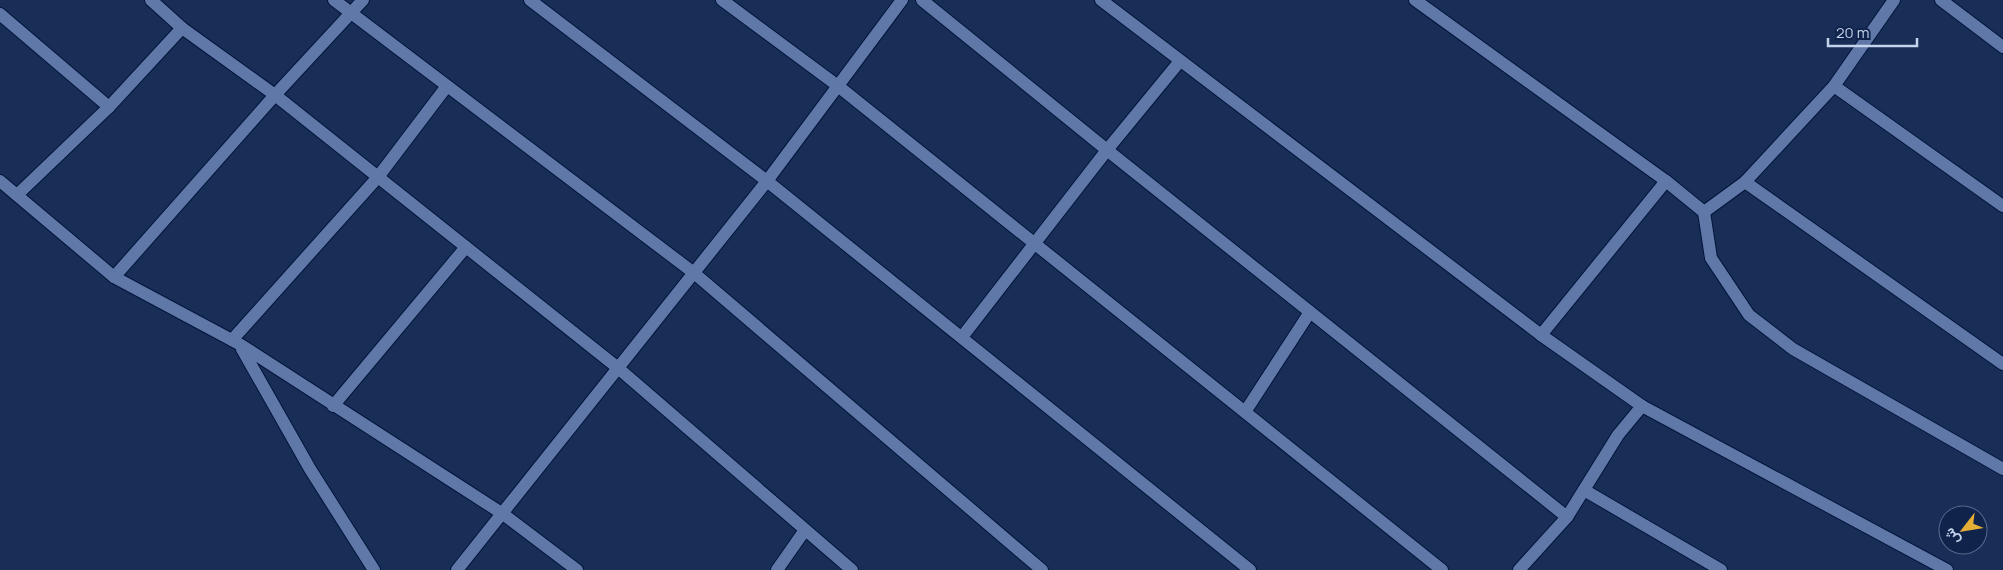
<svg xmlns="http://www.w3.org/2000/svg" width="2003" height="570" viewBox="0 0 2003 570" font-family="Manrope,Vazirmatn,sans-serif">
  <rect width="100%" height="100%" fill="#192e57"/>
  <g fill="none" stroke-linecap="round" stroke-linejoin="round">
    <defs>
      <g id="minor">
        <path d="M151,0L182,28L275,95L618,368L852,570"/>
        <path d="M334,0L694,273L1042,570"/>
        <path d="M530,0L767,181L1250,570"/>
        <path d="M722,0L838,86L1442,570"/>
        <path d="M922,0L1107,150L1567,517"/>
        <path d="M1101,0L1541,335L1642,406L1618,435L1567,517L1519,570"/>
        <path d="M1415,0L1666,181"/>
        <path d="M1941,0L2003,47"/>
        <path d="M0,14L109,107"/>
        <path d="M1834,86L2003,206"/>
        <path d="M0,181L114,277L241,345L503,514L577,570"/>
        <path d="M1745,182L2003,364"/>
        <path d="M17,195L109,107L182,28"/>
        <path d="M1704,212L1711,258L1749,315L1793,349L2003,469"/>
        <path d="M114,277L275,95L363,0"/>
        <path d="M1541,335L1666,181L1704,212L1745,182L1834,86L1894,0"/>
        <path d="M962,337L1107,150L1180,61"/>
        <path d="M232,340L378,177L447,86"/>
        <path d="M242,349L310,469L374,570"/>
        <path d="M333,406L466,247"/>
        <path d="M1642,406L1947,570"/>
        <path d="M1245,412L1310,312"/>
        <path d="M1584,490L1721,570"/>
        <path d="M457,570L767,181L902,0"/>
        <path d="M777,570L805,530"/>
      </g>
    </defs>
    <use href="#minor" stroke="#03143b" stroke-width="14"/>
    <use href="#minor" stroke="#5f78a7" stroke-width="12"/>
  </g>
  <g transform="translate(1963 530) rotate(239)"><circle r="24" fill="#0f234b" stroke="#57698b"/>
  <path d="M0-4L9 19L0 12L-9 19Z" fill="#e4ad35"/>
  <text y="-8" font-size="14" font-weight="bold" text-anchor="middle" fill="#c4d3ec">ش</text>
  </g>
  <path d="M1828 38v8h89v-8" fill="none" stroke="#c4d3ec" stroke-width="2.5"/>
  <text x="1836" y="38" font-size="15" fill="#c4d3ec" stroke="#0f234b" stroke-width="4" paint-order="stroke">20 m</text>
</svg>
